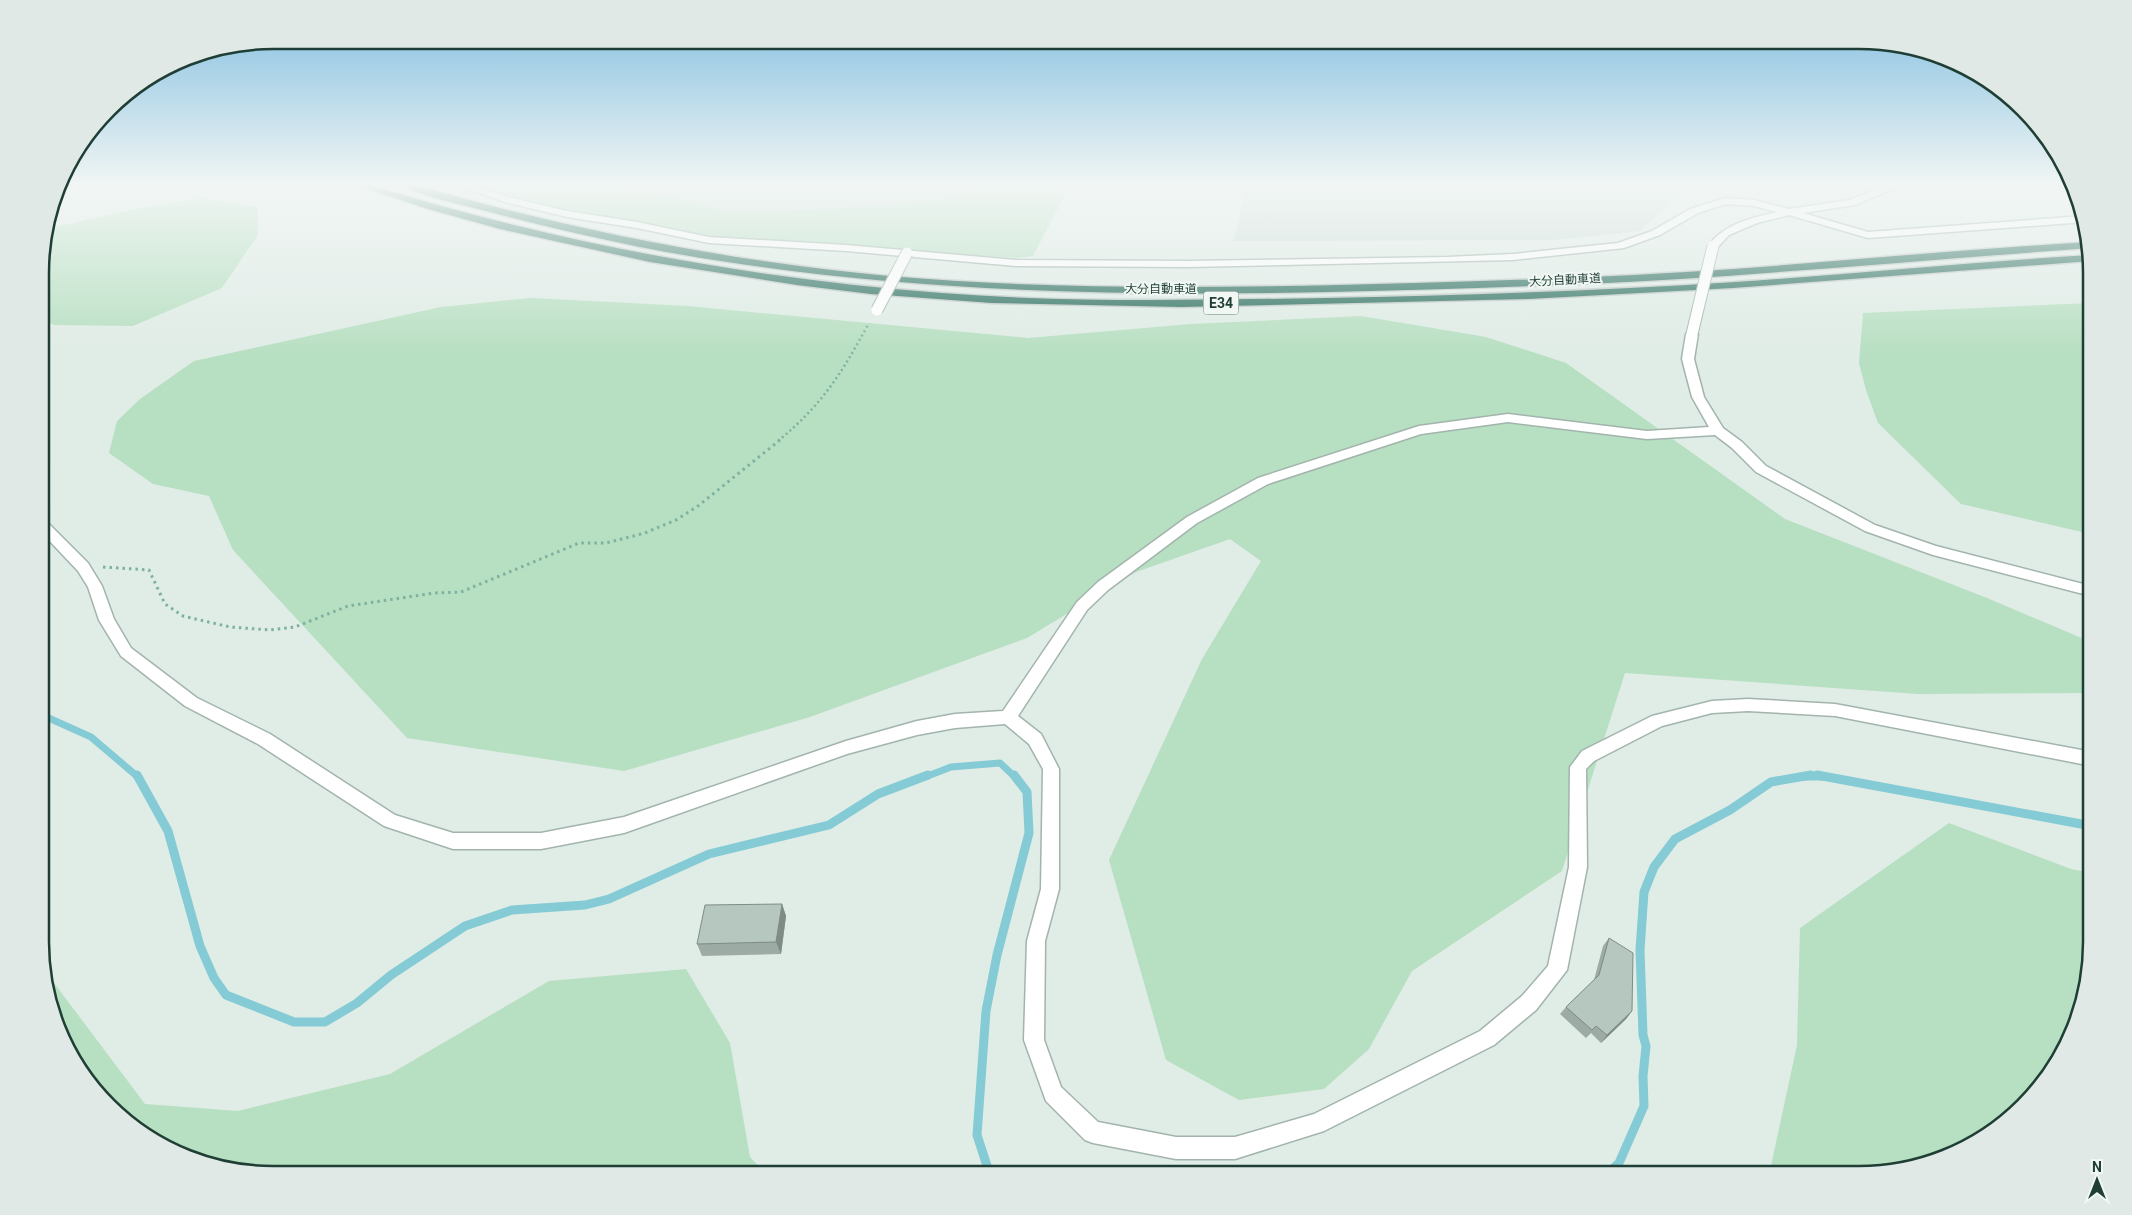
<svg xmlns="http://www.w3.org/2000/svg" width="2132" height="1215" viewBox="0 0 2132 1215" font-family="Roboto,'Noto Sans JP',sans-serif">
  <rect width="100%" height="100%" fill="#e0ece6"/>
  <g fill="#cedcd5">
    <path d="M560,185H987L968,211L726,221Z"/>
    <path d="M1247,185H1690L1640,231L1555,240L1234,241Z"/>
  </g>
  <g fill="#b7dfc1">
    <path d="M478,185H608L728,211L815,210L907,204L964,197L974,185H1070L1033,256L1018,258L743,241L594,216L518,198Z"/>
    <path d="M202,198L258,207V235L222,288L133,326L54,325L42,319V242L46,229L131,210Z"/>
    <path d="M531,298L688,306L1028,338L1191,324L1361,316L1486,337L1566,363L1785,519L1987,598L2091,642L2092,693L1918,694L1625,673L1562,871L1412,971L1369,1049L1324,1089L1239,1100L1166,1060L1109,860L1202,659L1261,561L1230,539L1136,572L1027,638L810,717L624,771L407,738L233,550L209,496L153,484L109,453L117,421L140,399L194,361L441,307Z"/>
    <path d="M2091,303V534L1961,504L1878,423L1866,390L1859,363L1863,313Z"/>
    <path d="M1949,823L2071,869L2092,873V958L2061,1059L1989,1136L1934,1163L1875,1175H1769L1797,1045L1800,928Z"/>
    <path d="M42,967L145,1104L238,1111L390,1074L549,981L686,969L730,1043L750,1157L767,1175H272L212,1167L156,1144L79,1072L42,973Z"/>
  </g>
  <g fill="none" stroke-linecap="round" stroke-linejoin="round">
    <g stroke="#84cbd5" stroke-width="7">
      <path d="M42,715L91,737L138,777"/>
      <path d="M925,777L951,767L1000,763L1015,777"/>
      <path d="M1804,777H1823"/>
    </g>
    <g stroke="#84cbd5" stroke-width="9">
      <path d="M137,775L168,831L200,946L214,978L226,995L294,1022H325L357,1003L391,975L465,926L512,910L585,905L609,899L709,854L829,825L878,794L928,775"/>
      <path d="M1817,775L2092,826"/>
      <path d="M990,1175L977,1135L986,1011L997,955L1029,833L1027,792L1014,775"/>
      <path d="M1606,1175L1619,1163L1644,1106L1643,1076L1646,1046L1643,1035L1640,950L1644,892L1654,867L1675,839L1730,810L1771,782L1811,775"/>
    </g>
    <defs>
      <g id="minor">
        <path d="M458,185H472L512,198L567,211L637,222L709,237L846,245L1016,260L1188,261L1447,257L1513,254L1618,243L1652,231L1690,209L1725,198L1754,200L1789,209L1849,200L1889,185H1902L1855,205L1803,213L1868,232L2083,216L2085,222L1868,238L1789,215L1757,223L1729,235L1717,248H1709L1708,246C1724,224 1751,218 1777,212L1754,206L1726,204L1698,213L1660,235L1624,248L1513,260L1188,267L1016,266L846,251L709,243L637,228L567,217L505,202Z"/>
        <path d="M1692,330L1698,334L1694,359L1704,397L1723,428L1742,442L1766,466L1875,525L1936,546L2091,586V596L1933,555L1865,531L1756,472L1732,448L1715,435L1647,439L1508,422L1421,434L1268,484L1197,523L1108,590L1087,610L1018,716L1041,734L1059,769V889L1045,941L1044,1040L1061,1087L1098,1122L1176,1137H1235L1314,1114L1480,1031L1522,996L1548,966L1569,867L1570,767L1582,751L1652,716L1712,701L1748,699L1835,704L2092,752V766L1835,716L1748,711L1712,713L1662,726L1594,761L1586,769L1587,867L1567,970L1536,1010L1494,1045L1324,1131L1235,1159H1176L1093,1143L1085,1140L1046,1101L1024,1040L1027,941L1041,889L1043,769L1029,744L1005,724L955,728L917,735L847,754L624,833L541,849H453L384,826L258,744L185,706L121,656L99,620L88,587L78,571L42,533V520L47,522L88,563L102,586L114,619L131,648L197,698L270,734L395,815L453,833H541L624,817L846,741L917,721L955,714L1003,711L1077,602L1098,582L1187,517L1258,478L1419,426L1508,414L1647,431L1709,427L1692,397L1682,359L1686,334Z"/>
      </g>
      <g id="highway">
        <path d="M356,185H370C557,243 748,278 942,293C1070,303 1198,300 1326,298C1462,295 1599,291 1735,282C1854,274 1972,262 2091,255V261L1733,288L1528,299L1181,307L992,303L871,294L797,285L650,262L500,229L428,209Z"/>
        <path d="M401,185H416C570,230 728,261 889,276C1038,289 1187,288 1337,285C1469,282 1602,278 1734,269C1852,260 1970,249 2089,242L2090,248C1953,258 1817,270 1680,279C1564,286 1447,289 1330,292C1099,297 868,291 640,247C587,236 535,224 482,210C456,203 424,197 401,185Z"/>
      </g>
    </defs>
    <use href="#minor" stroke="#a2b4ad" stroke-width="3"/>
    <use href="#highway" stroke="#c0c9c6" stroke-width="3"/>
    <path stroke="#7eb2a0" stroke-width="2.5" stroke-dasharray="2 3" stroke-linecap="butt" d="M778,441C823,404 841,374 869,323"/>
    <path stroke="#7eb2a0" stroke-width="3" stroke-dasharray="2.5 4" stroke-linecap="butt" d="M103,567L149,570L165,604L183,616L230,627L270,630L295,627L348,606L434,593L461,592L579,543H606L645,533L676,520L698,506L780,440"/>
    <use href="#minor" fill="#fff" fill-rule="evenodd"/>
    <use href="#highway" fill="#296c5c" fill-rule="evenodd"/>
    <defs>
      <g id="minor-bridge">
        <path d="M877,310L907,253"/>
        <path d="M1692,334L1713,246"/>
      </g>
    </defs>
    <use href="#minor-bridge" stroke="#a2b4ad" stroke-width="13" stroke-linecap="butt"/>
    <use href="#minor-bridge" stroke="#fff" stroke-width="11"/>
  </g>
  <g fill="#9caba4">
    <path d="M782,904L786,916L781,954L702,956L697,944Z"/>
    <path d="M1609,938L1632,1011L1626,1019L1601,1043L1591,1033L1586,1038L1560,1014L1566,1007L1594,980L1603,946Z"/>
  </g>
  <g fill="#7f8b86">
    <path d="M782,904L786,916L781,954L776,942Z"/>
    <path d="M1632,1011L1626,1019L1601,1043L1607,1035Z"/>
  </g>
  <g fill="#b5c7bf" stroke="#7f8b86">
    <path d="M782,904L776,942L697,944L705,905Z"/>
    <path d="M1609,938L1633,953L1632,1011L1607,1035L1596,1026L1592,1030L1566,1007L1599,975Z"/>
  </g>
  <linearGradient id="sky" x2="0" y2="1"><stop stop-color="#80bde0"/><stop offset="0.52" stop-color="#f1f6f4"/><stop offset="1" stop-color="#f1f6f4" stop-opacity="0"/></linearGradient>
  <rect width="2132" height="355" fill="url(#sky)"/>
  <g text-anchor="middle" dominant-baseline="central" stroke-width="4" stroke-linejoin="round" paint-order="stroke">
    <g font-size="12" fill="#1f3e35" stroke="#f1f8f4">
      <text transform="translate(1565 280) rotate(-3)">大分自動車道</text>
      <text x="1161" y="289">大分自動車道</text>
    </g>
    <rect fill="#f1f8f4" stroke="#5e766e" stroke-width="1" x="1203.5" y="291.5" width="35" height="23" rx="4"/>
    <g font-size="14" font-weight="bold" fill="#1f3e35">
      <text x="1221" y="303">E34</text>
    </g>
  </g>
  <path d="M0 0H2132V1215H0ZM273 49H1859A224 224 0 0 1 2083 273V942A224 224 0 0 1 1859 1166H273A224 224 0 0 1 49 942V273A224 224 0 0 1 273 49Z" fill="#e0e9e5" fill-rule="evenodd"/>
  <path fill="none" stroke="#1f3e35" stroke-width="2.5" d="M273 49H1859A224 224 0 0 1 2083 273V942A224 224 0 0 1 1859 1166H273A224 224 0 0 1 49 942V273A224 224 0 0 1 273 49Z"/>
  <g transform="translate(2097 1180)" stroke="#f1f8f4" stroke-width="4" paint-order="stroke">
  <path d="M0-4L9 19L0 12L-9 19Z" fill="#1f3e35"/>
  <text y="-8" font-size="14" font-weight="bold" text-anchor="middle" fill="#1f3e35">N</text>
  </g>
</svg>
